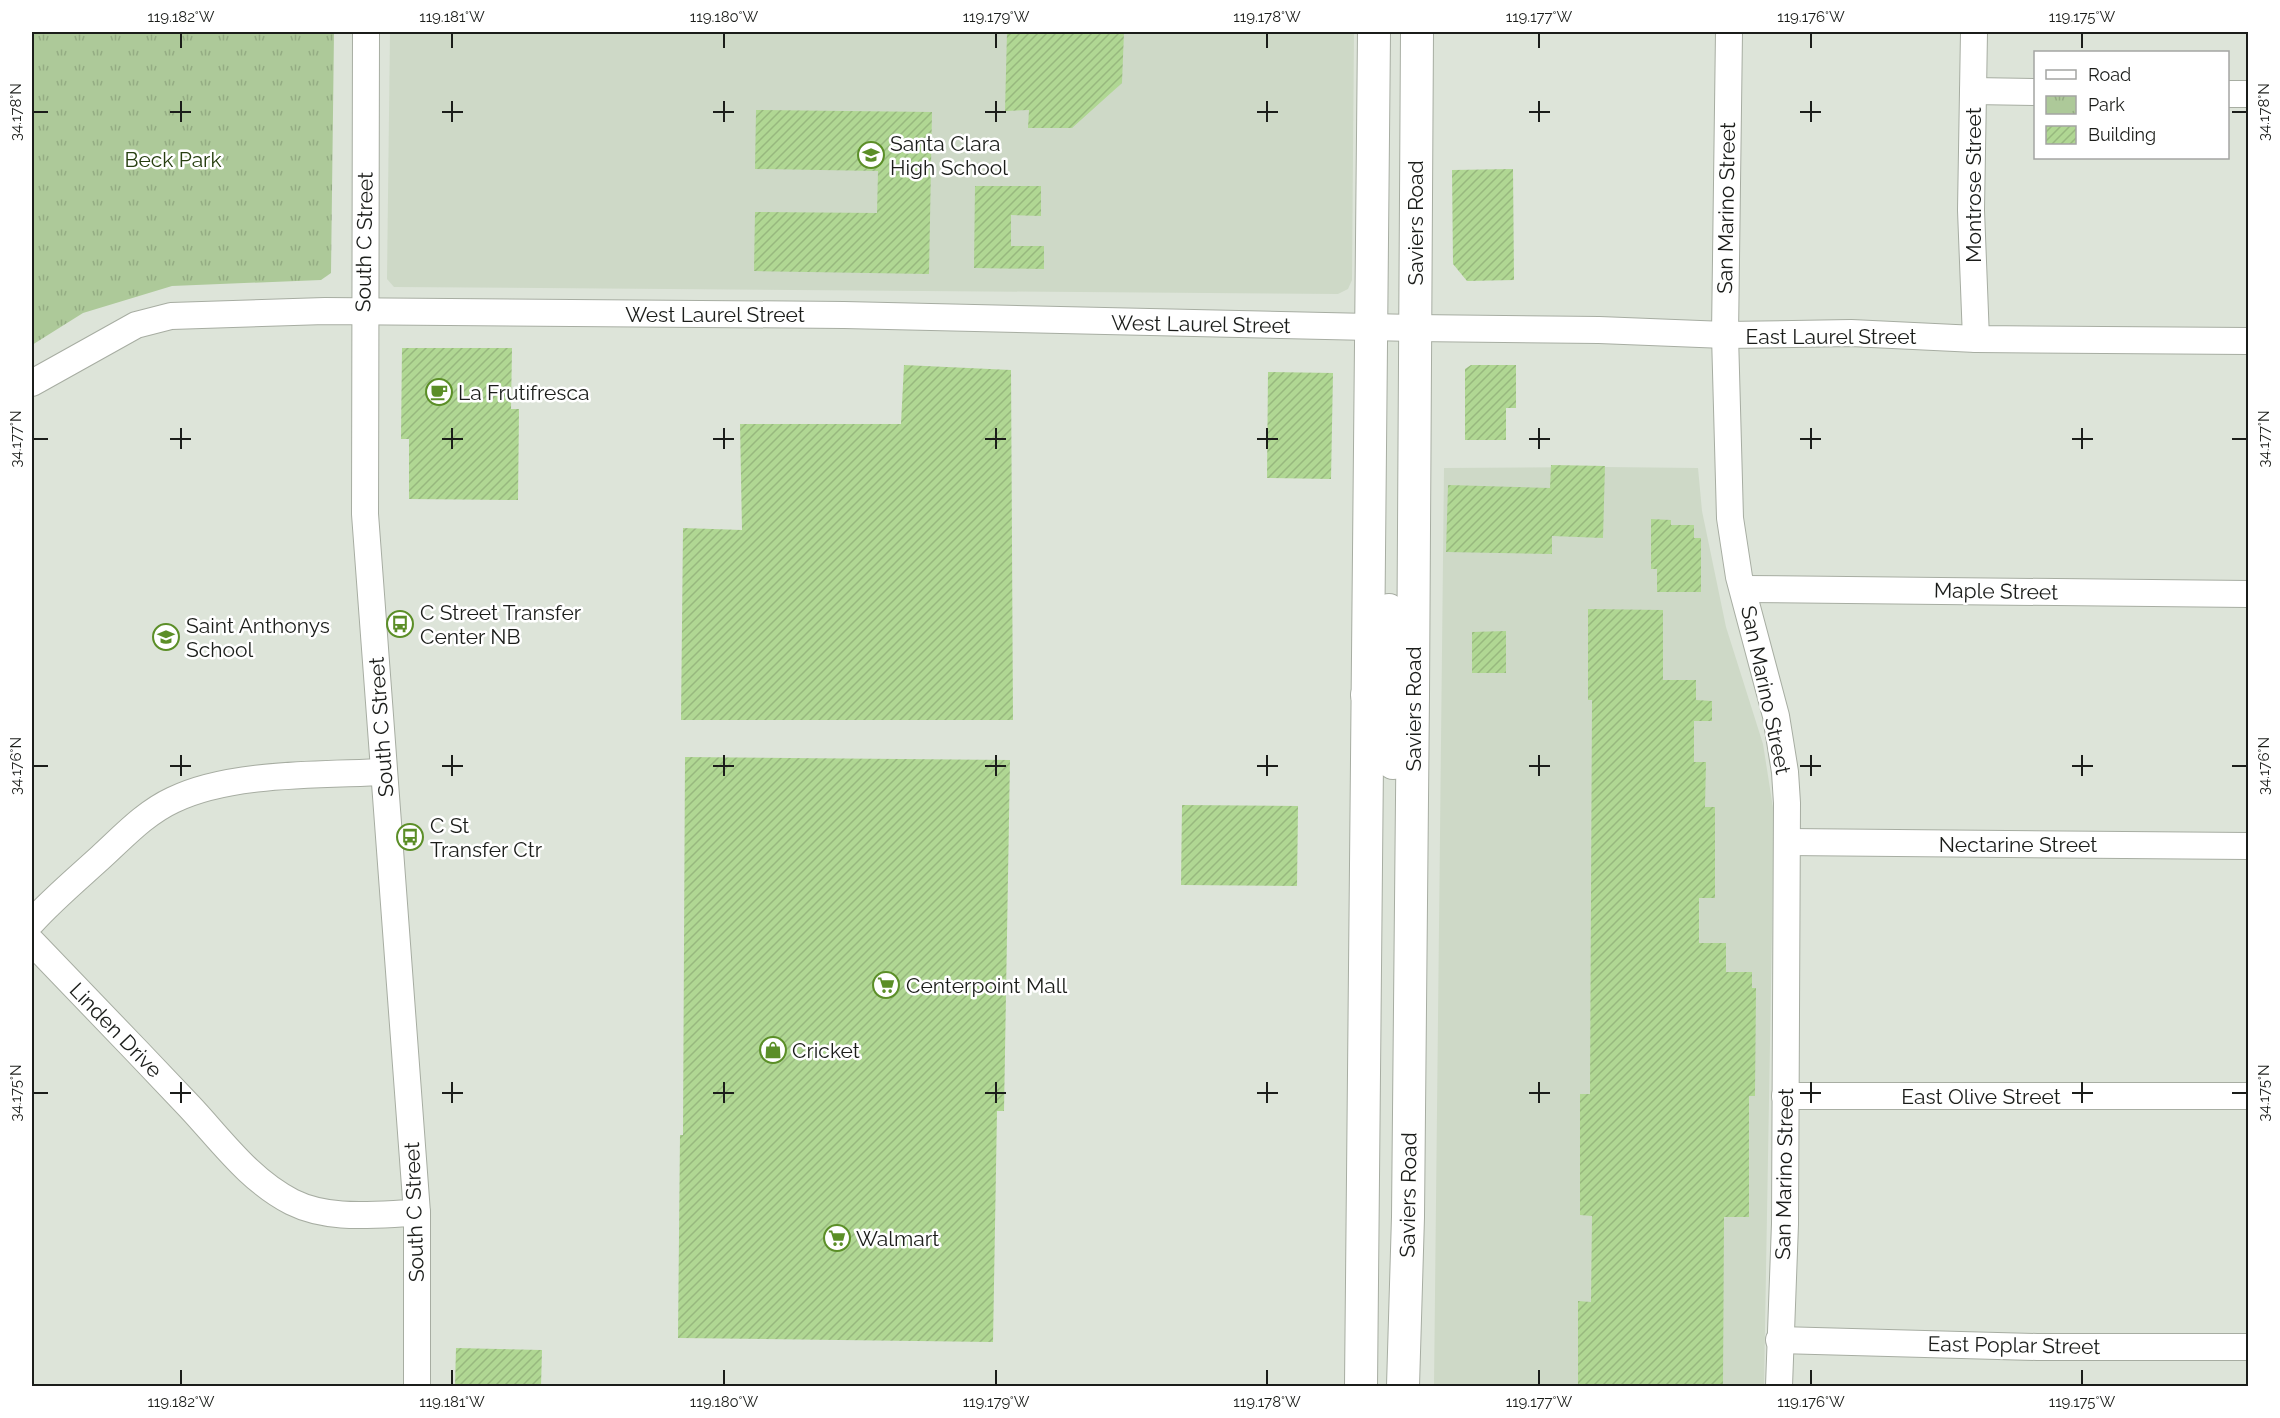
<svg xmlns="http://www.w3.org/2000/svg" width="2280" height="1418" viewBox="0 0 2280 1418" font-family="Raleway,sans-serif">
  <defs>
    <pattern id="park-tufts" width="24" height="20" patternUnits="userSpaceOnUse" patternTransform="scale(1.5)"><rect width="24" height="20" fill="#adc999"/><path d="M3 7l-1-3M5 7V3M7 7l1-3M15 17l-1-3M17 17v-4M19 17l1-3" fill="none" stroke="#94ac83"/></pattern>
    <pattern id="building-hatch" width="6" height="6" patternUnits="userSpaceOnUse" patternTransform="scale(1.5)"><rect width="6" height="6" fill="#b0d793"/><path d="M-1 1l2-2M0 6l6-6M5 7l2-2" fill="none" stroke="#97b87e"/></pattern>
  </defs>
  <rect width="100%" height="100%" fill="#dde4d9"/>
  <g fill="#ced9c7">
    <path d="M390,32H1354L1352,280L1348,289L1338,294L394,287L387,279Z"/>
    <path d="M1605,467L1698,468L1702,511L1726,627L1763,744L1774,814L1764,1386H1434L1444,468Z"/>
  </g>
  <path fill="url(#park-tufts)" d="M32,32H334L331,273L321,280L172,286L83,313L32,345Z"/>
  <g fill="url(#building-hatch)">
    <path d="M1007,32H1124L1122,83L1072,128H1028L1029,110L1005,111Z"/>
    <path d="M756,110L932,112L929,274L754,271L755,212L877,213L878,171L755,169Z"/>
    <path d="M1513,169L1514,280L1467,281L1453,264L1452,170Z"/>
    <path d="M975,186H1041V216L1011,215V246H1044V269L974,268Z"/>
    <path d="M402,348H512L511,409H519L518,500L409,499V439H401Z"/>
    <path d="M904,365L1011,370L1013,720H681L683,528L742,530L740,424H901Z"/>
    <path d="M1471,365H1516V408H1506V440H1465V369Z"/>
    <path d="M1268,372L1333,373L1331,479L1267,478Z"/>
    <path d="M1551,465L1605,466L1603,538L1552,536V554L1446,552L1448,485L1550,488Z"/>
    <path d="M1651,519L1671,520V525H1694V538H1701V592H1657V569H1651Z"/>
    <path d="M1588,609L1663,610V680H1696V700L1712,701V721H1694V762H1706L1705,807H1715V898H1699V943H1726V972H1752V988H1756L1755,1096H1749V1217H1724L1723,1386H1578V1301L1591,1302L1592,1216L1580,1215V1094H1590L1592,700H1588Z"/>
    <path d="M1506,631V673H1472V632Z"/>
    <path d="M685,757L1010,760L1004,1111H997L993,1342L678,1338L680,1135H683Z"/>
    <path d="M1182,805L1298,806L1297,886L1181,885Z"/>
    <path d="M456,1348L542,1350L541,1386H455Z"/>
  </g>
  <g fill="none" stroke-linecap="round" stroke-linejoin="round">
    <defs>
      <g id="minor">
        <path d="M366,32L365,514L417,1213V1386"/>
        <path d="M1729,32L1725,335L1730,518L1739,577L1776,716L1785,772L1787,803L1785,1224L1779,1386"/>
        <path d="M1974,32L1971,210L1976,339"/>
        <path d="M1973,91L2036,92"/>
        <path d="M2228,94H2248"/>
        <path d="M32,383L136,325L171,316L325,311L844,315L1414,328L1599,330L1725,335L1851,333L1976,339L2248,341"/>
        <path d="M1744,589L2248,594"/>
        <path d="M1787,842L2248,846"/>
        <path d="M32,922C53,899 78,878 101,857C124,836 145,813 173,800C230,772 321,775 384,772"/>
        <path d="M32,942C84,996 137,1051 189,1106C221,1140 249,1180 292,1202C330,1221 376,1214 417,1213"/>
        <path d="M1785,1096H2248"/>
        <path d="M1779,1340L2037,1347H2248"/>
      </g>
      <g id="major">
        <path d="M1389,610C1389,647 1384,668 1413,694"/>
        <path d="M1367,695L1378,697C1395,716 1393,739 1393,763"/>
        <path d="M1361,1386L1374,32"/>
        <path d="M1403,1386L1408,1217L1413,694L1417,32"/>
      </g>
    </defs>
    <use href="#minor" stroke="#a7ada2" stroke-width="28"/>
    <use href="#major" stroke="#a7ada2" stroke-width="34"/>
    <use href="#minor" stroke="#fff" stroke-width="26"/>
    <use href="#major" stroke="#fff" stroke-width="32"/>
  </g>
  <path fill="none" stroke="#1b1d1a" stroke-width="2" d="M181,33V48M452,33V48M724,33V48M996,33V48M1267,33V48M1539,33V48M1811,33V48M2082,33V48M181,101V122M452,101V122M724,101V122M996,101V122M1267,101V122M1539,101V122M1811,101V122M33,112H48M170,112H191M442,112H463M713,112H734M985,112H1006M1257,112H1278M1529,112H1550M1800,112H1821M2232,112H2247M181,428V449M452,428V449M724,428V449M996,428V449M1267,428V449M1539,428V449M1811,428V449M2082,428V449M33,439H48M170,439H191M442,439H463M713,439H734M985,439H1006M1257,439H1278M1529,439H1550M1800,439H1821M2072,439H2093M2232,439H2247M181,755V776M452,755V776M724,755V776M996,755V776M1267,755V776M1539,755V776M1811,755V776M2082,755V776M33,766H48M170,766H191M442,766H463M713,766H734M985,766H1006M1257,766H1278M1529,766H1550M1800,766H1821M2072,766H2093M2232,766H2247M181,1082V1103M452,1082V1103M724,1082V1103M996,1082V1103M1267,1082V1103M1539,1082V1103M1811,1082V1103M2082,1082V1103M33,1093H48M170,1093H191M442,1093H463M713,1093H734M985,1093H1006M1257,1093H1278M1529,1093H1550M1800,1093H1821M2072,1093H2093M2232,1093H2247M181,1370V1385M452,1370V1385M724,1370V1385M996,1370V1385M1267,1370V1385M1539,1370V1385M1811,1370V1385M2082,1370V1385"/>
  <defs>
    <symbol id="school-ring" viewBox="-11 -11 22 22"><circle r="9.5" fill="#fff" stroke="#5b8e27" stroke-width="1.5"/><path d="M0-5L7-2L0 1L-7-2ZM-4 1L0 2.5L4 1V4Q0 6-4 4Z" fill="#5b8e27"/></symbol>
    <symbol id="cafe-ring" viewBox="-11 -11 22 22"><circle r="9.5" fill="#fff" stroke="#5b8e27" stroke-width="1.5"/><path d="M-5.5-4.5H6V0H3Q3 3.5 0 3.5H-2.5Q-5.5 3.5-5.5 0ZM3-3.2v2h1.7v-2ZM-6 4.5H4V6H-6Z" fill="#5b8e27"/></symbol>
    <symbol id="bus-ring" viewBox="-11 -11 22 22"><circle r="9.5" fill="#fff" stroke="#5b8e27" stroke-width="1.5"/><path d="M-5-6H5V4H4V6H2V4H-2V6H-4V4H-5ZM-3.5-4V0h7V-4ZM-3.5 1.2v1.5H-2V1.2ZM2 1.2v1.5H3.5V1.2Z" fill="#5b8e27"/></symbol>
    <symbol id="supermarket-ring" viewBox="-11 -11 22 22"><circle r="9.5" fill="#fff" stroke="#5b8e27" stroke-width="1.5"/><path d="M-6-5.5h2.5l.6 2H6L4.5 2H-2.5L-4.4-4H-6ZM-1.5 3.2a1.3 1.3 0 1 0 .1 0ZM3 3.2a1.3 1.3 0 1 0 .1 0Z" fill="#5b8e27"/></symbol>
    <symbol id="shop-ring" viewBox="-11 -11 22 22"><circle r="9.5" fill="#fff" stroke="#5b8e27" stroke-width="1.5"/><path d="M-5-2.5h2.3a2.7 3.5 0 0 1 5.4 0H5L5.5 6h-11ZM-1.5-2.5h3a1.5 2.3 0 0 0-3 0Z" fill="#5b8e27"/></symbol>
  </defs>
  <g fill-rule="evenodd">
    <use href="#school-ring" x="856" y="140" width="30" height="30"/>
    <use href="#cafe-ring" x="424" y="377" width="30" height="30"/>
    <use href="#bus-ring" x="385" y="609" width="30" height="30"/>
    <use href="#school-ring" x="151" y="622" width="30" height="30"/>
    <use href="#bus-ring" x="395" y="822" width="30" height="30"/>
    <use href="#supermarket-ring" x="871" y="970" width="30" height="30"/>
    <use href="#shop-ring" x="758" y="1035" width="30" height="30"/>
    <use href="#supermarket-ring" x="822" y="1223" width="30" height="30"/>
  </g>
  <g text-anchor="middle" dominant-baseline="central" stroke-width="5" stroke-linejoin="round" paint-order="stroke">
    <g font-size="21" fill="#1b1d1a" stroke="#fff" text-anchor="start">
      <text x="890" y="143">Santa Clara<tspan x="890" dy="24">High School</tspan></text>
      <text x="458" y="392">La Frutifresca</text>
      <text x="420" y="612">C Street Transfer<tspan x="420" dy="24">Center NB</tspan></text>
      <text x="186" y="625">Saint Anthonys<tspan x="186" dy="24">School</tspan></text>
      <text x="430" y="825">C St<tspan x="430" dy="24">Transfer Ctr</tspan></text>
      <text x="906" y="985">Centerpoint Mall</text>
      <text x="792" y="1050">Cricket</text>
      <text x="856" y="1238">Walmart</text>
    </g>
    <g font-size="21" fill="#273f10" stroke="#fff">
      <text x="173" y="159">Beck Park</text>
    </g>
    <g font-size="21" fill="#1b1d1a" stroke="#fff">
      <text transform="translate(1973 185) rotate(-90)">Montrose Street</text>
      <text transform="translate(1726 208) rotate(-89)">San Marino Street</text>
      <text transform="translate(1415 223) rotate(-90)">Saviers Road</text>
      <text transform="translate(364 242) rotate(-89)">South C Street</text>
      <text x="715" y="314">West Laurel Street</text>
      <text transform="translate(1201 324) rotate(1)">West Laurel Street</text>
      <text x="1831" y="336">East Laurel Street</text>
      <text transform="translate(1996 591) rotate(1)">Maple Street</text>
      <text transform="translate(1766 690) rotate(78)">San Marino Street</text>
      <text transform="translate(1413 709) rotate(-90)">Saviers Road</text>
      <text transform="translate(381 727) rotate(-94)">South C Street</text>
      <text x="2018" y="844">Nectarine Street</text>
      <text transform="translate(116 1030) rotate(46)">Linden Drive</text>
      <text x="1981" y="1096">East Olive Street</text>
      <text transform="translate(1784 1174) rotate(-89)">San Marino Street</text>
      <text transform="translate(1408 1195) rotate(-89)">Saviers Road</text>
      <text transform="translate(414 1212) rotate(-92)">South C Street</text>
      <text transform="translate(2014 1345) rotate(1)">East Poplar Street</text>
    </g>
  </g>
  <rect width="2280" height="1418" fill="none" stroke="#ffffff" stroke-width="66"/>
  <rect x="2034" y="51" width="195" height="108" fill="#ffffff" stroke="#a4a5a3" stroke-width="1.5"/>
  <rect x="2046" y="70" width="30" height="9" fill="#ffffff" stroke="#a4a5a3" stroke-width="1.5"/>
  <text x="2088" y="81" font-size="18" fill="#1b1d1a">Road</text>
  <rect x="2046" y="96" width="30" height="18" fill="url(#park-tufts)" stroke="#a4a5a3" stroke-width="1.5"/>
  <text x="2088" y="111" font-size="18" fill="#1b1d1a">Park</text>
  <rect x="2046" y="126" width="30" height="18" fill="url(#building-hatch)" stroke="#a4a5a3" stroke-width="1.5"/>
  <text x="2088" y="141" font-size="18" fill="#1b1d1a">Building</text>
  <rect x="33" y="33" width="2214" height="1352" fill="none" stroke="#1b1d1a" stroke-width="2"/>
  <g font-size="15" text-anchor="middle" fill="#1b1d1a">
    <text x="181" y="22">119.182°W</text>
    <text x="452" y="22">119.181°W</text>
    <text x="724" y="22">119.180°W</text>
    <text x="996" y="22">119.179°W</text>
    <text x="1267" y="22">119.178°W</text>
    <text x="1539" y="22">119.177°W</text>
    <text x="1811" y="22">119.176°W</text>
    <text x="2082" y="22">119.175°W</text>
    <text transform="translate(16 112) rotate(-90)" y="5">34.178°N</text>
    <text transform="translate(2264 112) rotate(-90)" y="5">34.178°N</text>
    <text transform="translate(16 439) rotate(-90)" y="5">34.177°N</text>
    <text transform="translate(2264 439) rotate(-90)" y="5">34.177°N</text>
    <text transform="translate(16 766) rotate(-90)" y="5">34.176°N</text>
    <text transform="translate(2264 766) rotate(-90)" y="5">34.176°N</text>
    <text transform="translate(16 1093) rotate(-90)" y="5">34.175°N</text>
    <text transform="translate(2264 1093) rotate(-90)" y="5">34.175°N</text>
    <text x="181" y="1407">119.182°W</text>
    <text x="452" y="1407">119.181°W</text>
    <text x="724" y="1407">119.180°W</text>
    <text x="996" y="1407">119.179°W</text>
    <text x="1267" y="1407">119.178°W</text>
    <text x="1539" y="1407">119.177°W</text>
    <text x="1811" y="1407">119.176°W</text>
    <text x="2082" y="1407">119.175°W</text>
  </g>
</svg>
